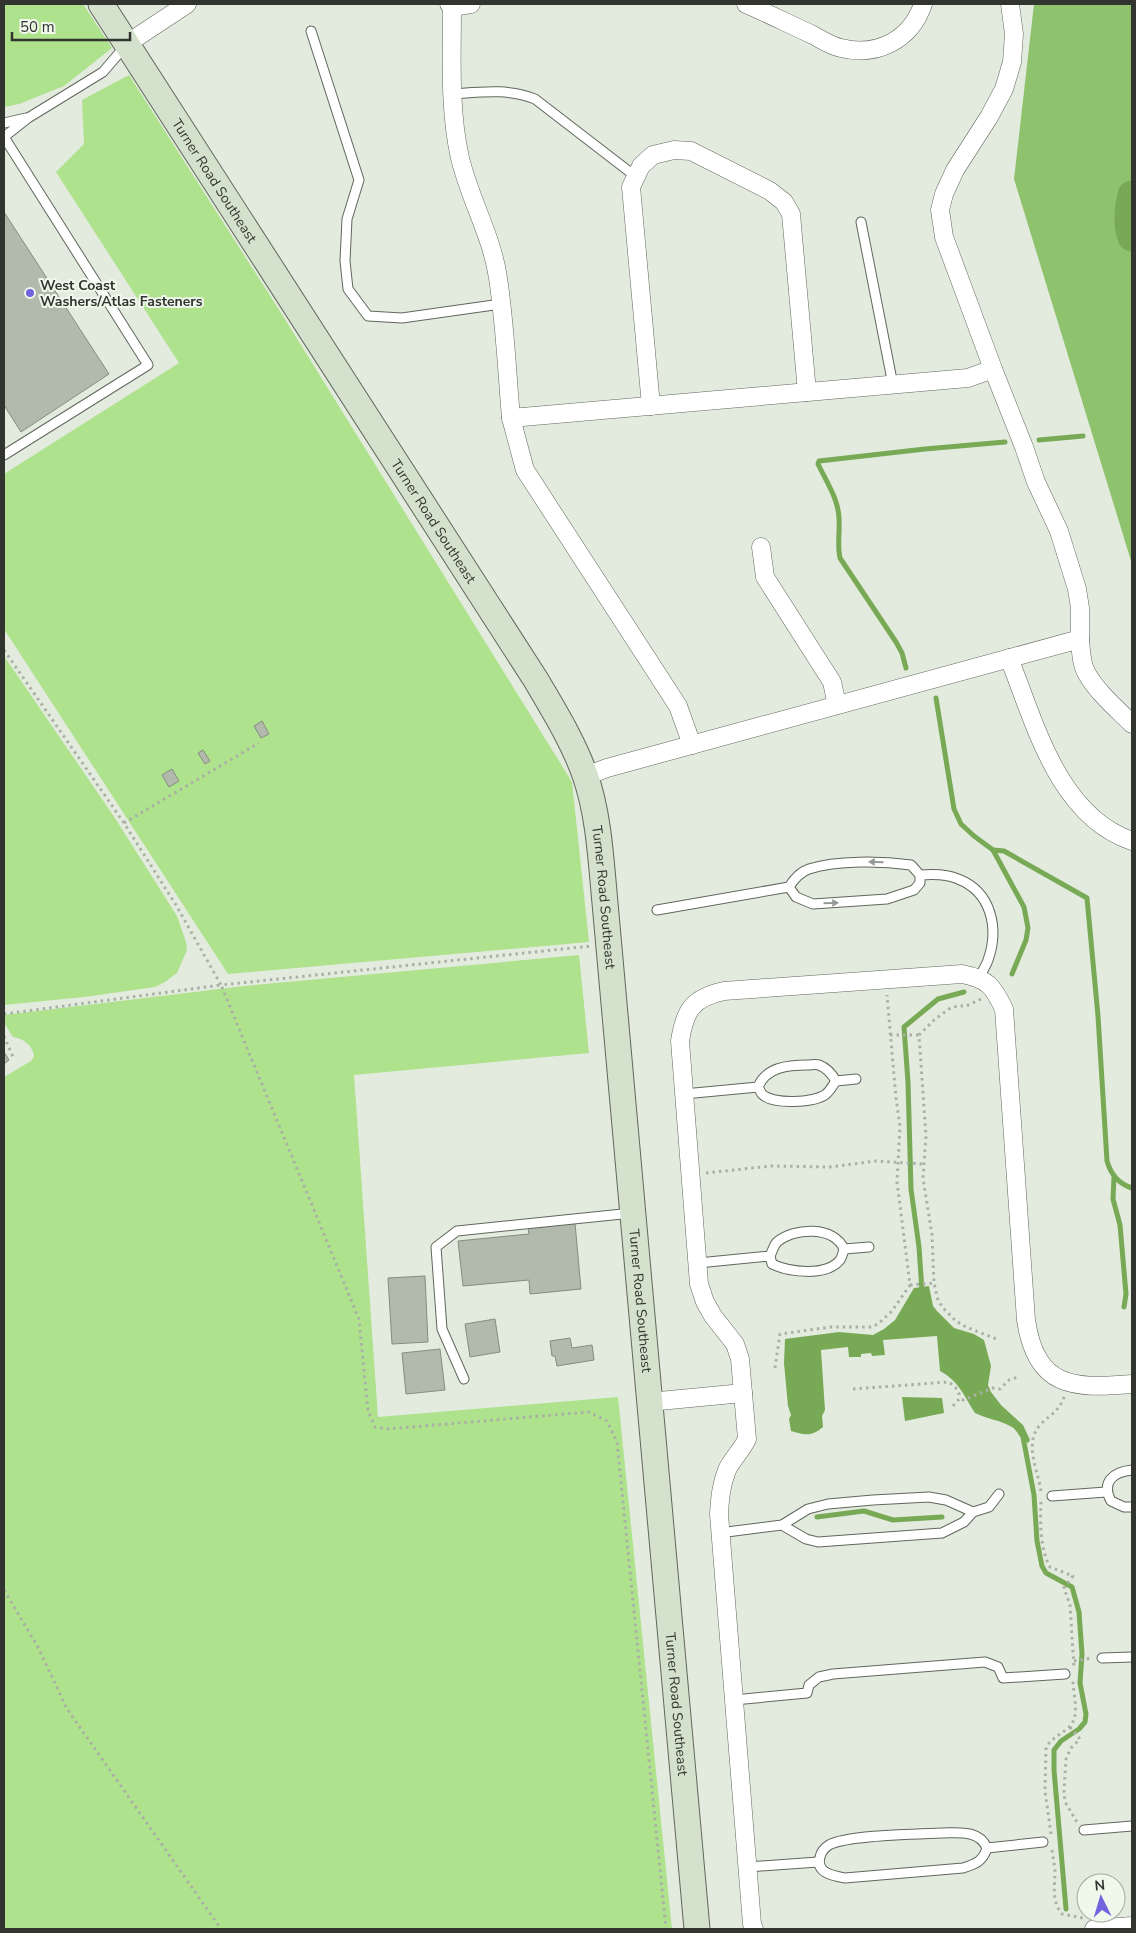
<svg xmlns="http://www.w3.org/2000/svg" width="1136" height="1933" viewBox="0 0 1136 1933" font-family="'Nunito Sans',sans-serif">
  <rect width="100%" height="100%" fill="#e3ebde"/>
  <g fill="#afe28c">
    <path d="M4,4H83L112,48L64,86L19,104L4,107Z"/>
    <path d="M129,75L283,316L572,782L589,942L228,974L4,629V474L179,363L56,172L84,144L82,100Z"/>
    <path d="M4,656L113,815L177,916L186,942L187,950L177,973L165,982L155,987L84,997L4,1005Z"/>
    <path d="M579,955L589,1053L354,1075L378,1417L618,1397L672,1929H4V1077L31,1061L34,1056C33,1046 23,1038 13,1037L4,1023V1015L244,986Z"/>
  </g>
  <path fill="#8fc26c" d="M1034,4H1132V564L1014,179Z"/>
  <g fill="#78aa55">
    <path d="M929,1286L933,1306L937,1311L954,1328L974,1334L984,1340L991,1366L988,1385L991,1392L1001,1405L1023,1425L1030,1440L1028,1443C1018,1438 1019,1432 1012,1427C1000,1420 987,1419 975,1413C964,1396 959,1381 940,1371L937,1336L883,1340L885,1355L872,1356L871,1353L861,1354V1357H849L848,1347L821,1350L825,1410L822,1416L823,1427C811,1437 804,1435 791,1431L789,1419L791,1415L788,1406L784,1363L785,1339L839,1332L873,1335L884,1329L895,1320L914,1288Z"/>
    <path d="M902,1397L942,1398L944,1413L905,1421Z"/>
  </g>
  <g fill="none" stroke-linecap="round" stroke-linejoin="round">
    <g stroke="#78aa55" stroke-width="5">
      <path d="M1039,440L1083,436"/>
      <path d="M906,668L902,653L896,642L840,558C837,544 840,533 839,519C839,500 826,481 818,464L819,461L925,449L1005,442"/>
      <path d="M936,698L954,809L961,824L974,836L993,850L1024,907L1028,928L1026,940L1012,974"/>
      <path d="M993,850L1004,851L1087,898L1098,1016L1107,1161C1111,1175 1119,1184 1132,1188"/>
      <path d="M1114,1177L1113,1199L1120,1225L1126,1294L1124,1307"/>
      <path d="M922,1291L919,1247L911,1189L908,1082L904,1027L938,999L964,992"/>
      <path d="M1023,1437L1034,1495L1037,1541L1042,1566L1046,1573L1072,1587L1079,1612L1082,1654L1080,1683L1086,1714L1085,1722L1079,1729L1061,1741L1054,1750V1770L1066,1909"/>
      <path d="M817,1517L864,1511L893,1520L942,1517"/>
    </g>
    <path stroke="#78aa55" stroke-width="29" d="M1132,195C1129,207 1127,225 1132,237"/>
  </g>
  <g fill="#b2baae" stroke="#858c80">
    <path d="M4,212L109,374L21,432L4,405Z"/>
    <path d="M262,721L269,734L261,738L254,726Z"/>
    <path d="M203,750L210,761L205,764L198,753Z"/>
    <path d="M172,769L179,781L169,787L162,775Z"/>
    <path d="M4,1052L9,1060L4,1064Z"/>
    <path d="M575,1223L581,1289L530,1294L529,1280L463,1286L458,1241L529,1234L528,1228Z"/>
    <path d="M425,1276L428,1342L392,1344L388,1278Z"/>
    <path d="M495,1319L500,1352L470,1357L465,1324Z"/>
    <path d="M570,1338L572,1348L592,1345L594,1360L557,1366L555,1356H552L550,1341Z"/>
    <path d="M440,1349L445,1390L406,1394L402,1353Z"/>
  </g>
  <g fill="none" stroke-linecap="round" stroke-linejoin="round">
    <defs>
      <g id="lane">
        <path d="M311,31L359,180L347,219L345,261L348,289L368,316L402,318L501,304"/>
        <path d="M452,94C481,92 507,88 535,99L635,176"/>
        <path d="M4,123L26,118"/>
        <path d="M4,137L148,365L4,455"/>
        <path d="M4,137L28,118L103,72L126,45"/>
        <path d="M861,222L893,385"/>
        <path d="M920,875C932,874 947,874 958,879C992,892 999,929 988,960C986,966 982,972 979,977"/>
        <path d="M657,910L789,887C794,879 800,872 809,869C837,860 882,861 911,865L920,875V883L914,890L887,899L813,904L796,897L789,887"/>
        <path d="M836,1081L856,1079"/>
        <path d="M684,1094L758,1087C766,1067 788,1065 808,1065C811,1065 816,1064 819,1065C827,1068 832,1074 836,1081C833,1085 830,1091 826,1094C815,1103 772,1105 762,1094C760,1092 760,1089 758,1087"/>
        <path d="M844,1249L869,1247"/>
        <path d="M698,1263L770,1256C772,1252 774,1245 777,1242C795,1227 834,1226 844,1249C843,1253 842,1257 840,1260C826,1277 789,1272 772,1264L770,1256"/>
        <path d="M464,1379L442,1329L436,1247L457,1231L632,1213"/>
        <path d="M1132,1470C1113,1472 1101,1482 1111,1501L1124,1507H1132"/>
        <path d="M1052,1496L1106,1492"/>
        <path d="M782,1525L806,1539L818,1542L942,1533L964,1522L973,1512L989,1507L999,1494"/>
        <path d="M719,1533L782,1525L808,1509L828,1504L873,1500L929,1497L946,1500L973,1512"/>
        <path d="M1102,1658L1132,1657"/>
        <path d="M734,1700L807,1693L809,1685L819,1677L833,1674L985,1662L998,1667L1003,1678L1065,1674"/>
        <path d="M1084,1830L1132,1826"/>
        <path d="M941,1833C957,1833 979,1829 987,1848C983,1861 976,1864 963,1868L845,1878C834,1876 815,1873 820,1857C821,1853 824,1848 829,1845C846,1835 918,1834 941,1833Z"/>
        <path d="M987,1848L1043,1842"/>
        <path d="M748,1867L818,1862"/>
      </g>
      <g id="street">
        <path d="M449,4L452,7L471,4"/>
        <path d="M746,4C769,14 791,25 813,35C822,40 831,46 841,48C877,57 911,40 923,4"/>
        <path d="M452,7C452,57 449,109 460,158C470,200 492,236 498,278C505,324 507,372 511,418L968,378L993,369L944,237L940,210L944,194L955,170L989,117L1004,89L1012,62L1014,34L1010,4"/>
        <path d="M128,43L187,4"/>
        <path d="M651,406L631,187L641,166L653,155L674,150L691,151L770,191L784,202L791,214L807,392"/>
        <path d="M511,418L525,470L678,706L692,745"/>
        <path d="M761,547L765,577L832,682L837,705"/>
        <path d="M1080,639C1081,651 1081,664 1087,674C1098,693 1117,709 1132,724"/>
        <path d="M1009,658C1035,723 1058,816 1132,841"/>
        <path d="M586,776L607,768L1080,639V608L1077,589L1059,531L1036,482L1024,447L993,369"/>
        <path d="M649,1402L743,1393"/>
        <path d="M754,1929L752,1924L719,1514C720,1498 721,1485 727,1470C732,1459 742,1450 747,1439L740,1359L735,1344L713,1316L705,1302L699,1284L680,1041C685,1009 693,998 724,991L962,974C988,979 993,986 1004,1009L1026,1320C1036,1388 1073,1389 1132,1384"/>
        <path d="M1094,1929L1132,1926"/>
      </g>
      <g id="secondary">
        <path id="s1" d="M101,4L536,680C554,711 573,741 585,775C599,815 601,861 605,903L697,1929"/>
      </g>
    </defs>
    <use href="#lane" stroke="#60675c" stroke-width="11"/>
    <use href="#street" stroke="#60675c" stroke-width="19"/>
    <use href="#secondary" stroke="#60675c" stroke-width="27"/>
    <g stroke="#aab0a5" stroke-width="3" stroke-dasharray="2.5 4" stroke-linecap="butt">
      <path d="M4,650L124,823L176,905L221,985L591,946"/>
      <path d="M124,823L259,743"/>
      <path d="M981,999L966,1006H957L949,1009L934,1020L919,1035L926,1136L923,1178L932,1235L934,1283L938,1300L943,1308L956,1321L966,1327L999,1340"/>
      <path d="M4,1014L221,985L359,1319L368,1411L375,1427L388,1429L589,1412L607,1421L617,1442L666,1929"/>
      <path d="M890,1035H919"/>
      <path d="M4,1036L13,1057"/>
      <path d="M706,1173L771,1166L830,1167L876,1161L924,1164"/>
      <path d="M910,1285L934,1283"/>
      <path d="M775,1368L780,1334L831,1327H871L878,1324L892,1311L910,1285L897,1182L900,1126L896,1098L887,995"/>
      <path d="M853,1389L948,1382C954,1385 959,1390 960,1398"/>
      <path d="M953,1406L960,1398L963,1400L993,1388L1000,1389L1009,1380L1018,1377"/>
      <path d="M1041,1491C1038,1470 1023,1442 1041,1424C1053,1412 1058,1413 1065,1395"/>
      <path d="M1041,1502C1040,1522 1040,1549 1050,1567L1073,1576L1064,1588L1070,1605L1074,1668"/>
      <path d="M4,1590L38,1647L67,1709L221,1929"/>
      <path d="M1074,1661L1092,1658"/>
      <path d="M1070,1727L1080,1739L1071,1748L1066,1759L1064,1792L1065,1802L1077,1822"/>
      <path d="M1051,1834L1045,1791L1046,1747C1052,1738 1060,1735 1068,1728C1081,1718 1073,1695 1073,1681"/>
      <path d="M1052,1850C1053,1857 1054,1863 1055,1870C1055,1887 1051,1900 1062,1914L1083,1918"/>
    </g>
    <use href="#lane" stroke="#fff" stroke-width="9"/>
    <use href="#street" stroke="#fff" stroke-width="18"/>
    <use href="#secondary" stroke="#d4e1cc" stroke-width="25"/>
  </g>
  <defs><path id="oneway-solid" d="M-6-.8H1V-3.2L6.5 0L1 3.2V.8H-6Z" transform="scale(1.25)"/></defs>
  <g fill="#989a97">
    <use href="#oneway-solid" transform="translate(876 862) rotate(-179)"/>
    <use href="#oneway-solid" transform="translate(831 903) rotate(-2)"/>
  </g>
  <circle fill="#7064df" stroke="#f0f8ec" stroke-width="2" cx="30" cy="293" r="5"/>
  <g text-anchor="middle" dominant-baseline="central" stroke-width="4" stroke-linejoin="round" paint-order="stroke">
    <g font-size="14" fill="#31342f" stroke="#f0f8ec">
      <text stroke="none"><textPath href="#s1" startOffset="210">Turner Road Southeast</textPath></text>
      <text stroke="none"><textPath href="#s1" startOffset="615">Turner Road Southeast</textPath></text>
      <text stroke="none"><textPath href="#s1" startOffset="1035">Turner Road Southeast</textPath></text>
      <text stroke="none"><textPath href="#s1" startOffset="1440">Turner Road Southeast</textPath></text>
      <text stroke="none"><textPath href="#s1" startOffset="1845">Turner Road Southeast</textPath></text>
    </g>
    <g font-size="14" font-weight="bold" fill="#31342f" stroke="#f0f8ec" text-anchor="start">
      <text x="40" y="285">West Coast<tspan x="40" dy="16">Washers/Atlas Fasteners</tspan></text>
    </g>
  </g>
  <rect width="1136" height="1933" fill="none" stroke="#31342f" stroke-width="10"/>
  <g transform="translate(1101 1898) rotate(355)"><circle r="24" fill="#f0f8ec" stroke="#a4aaa0"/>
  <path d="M0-4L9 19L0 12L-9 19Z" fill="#7064df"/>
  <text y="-8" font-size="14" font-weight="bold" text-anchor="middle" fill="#31342f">N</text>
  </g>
  <path d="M12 32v8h118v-8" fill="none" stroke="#31342f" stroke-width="2.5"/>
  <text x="20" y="32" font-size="15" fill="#31342f" stroke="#f0f8ec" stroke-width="4" paint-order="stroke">50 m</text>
</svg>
